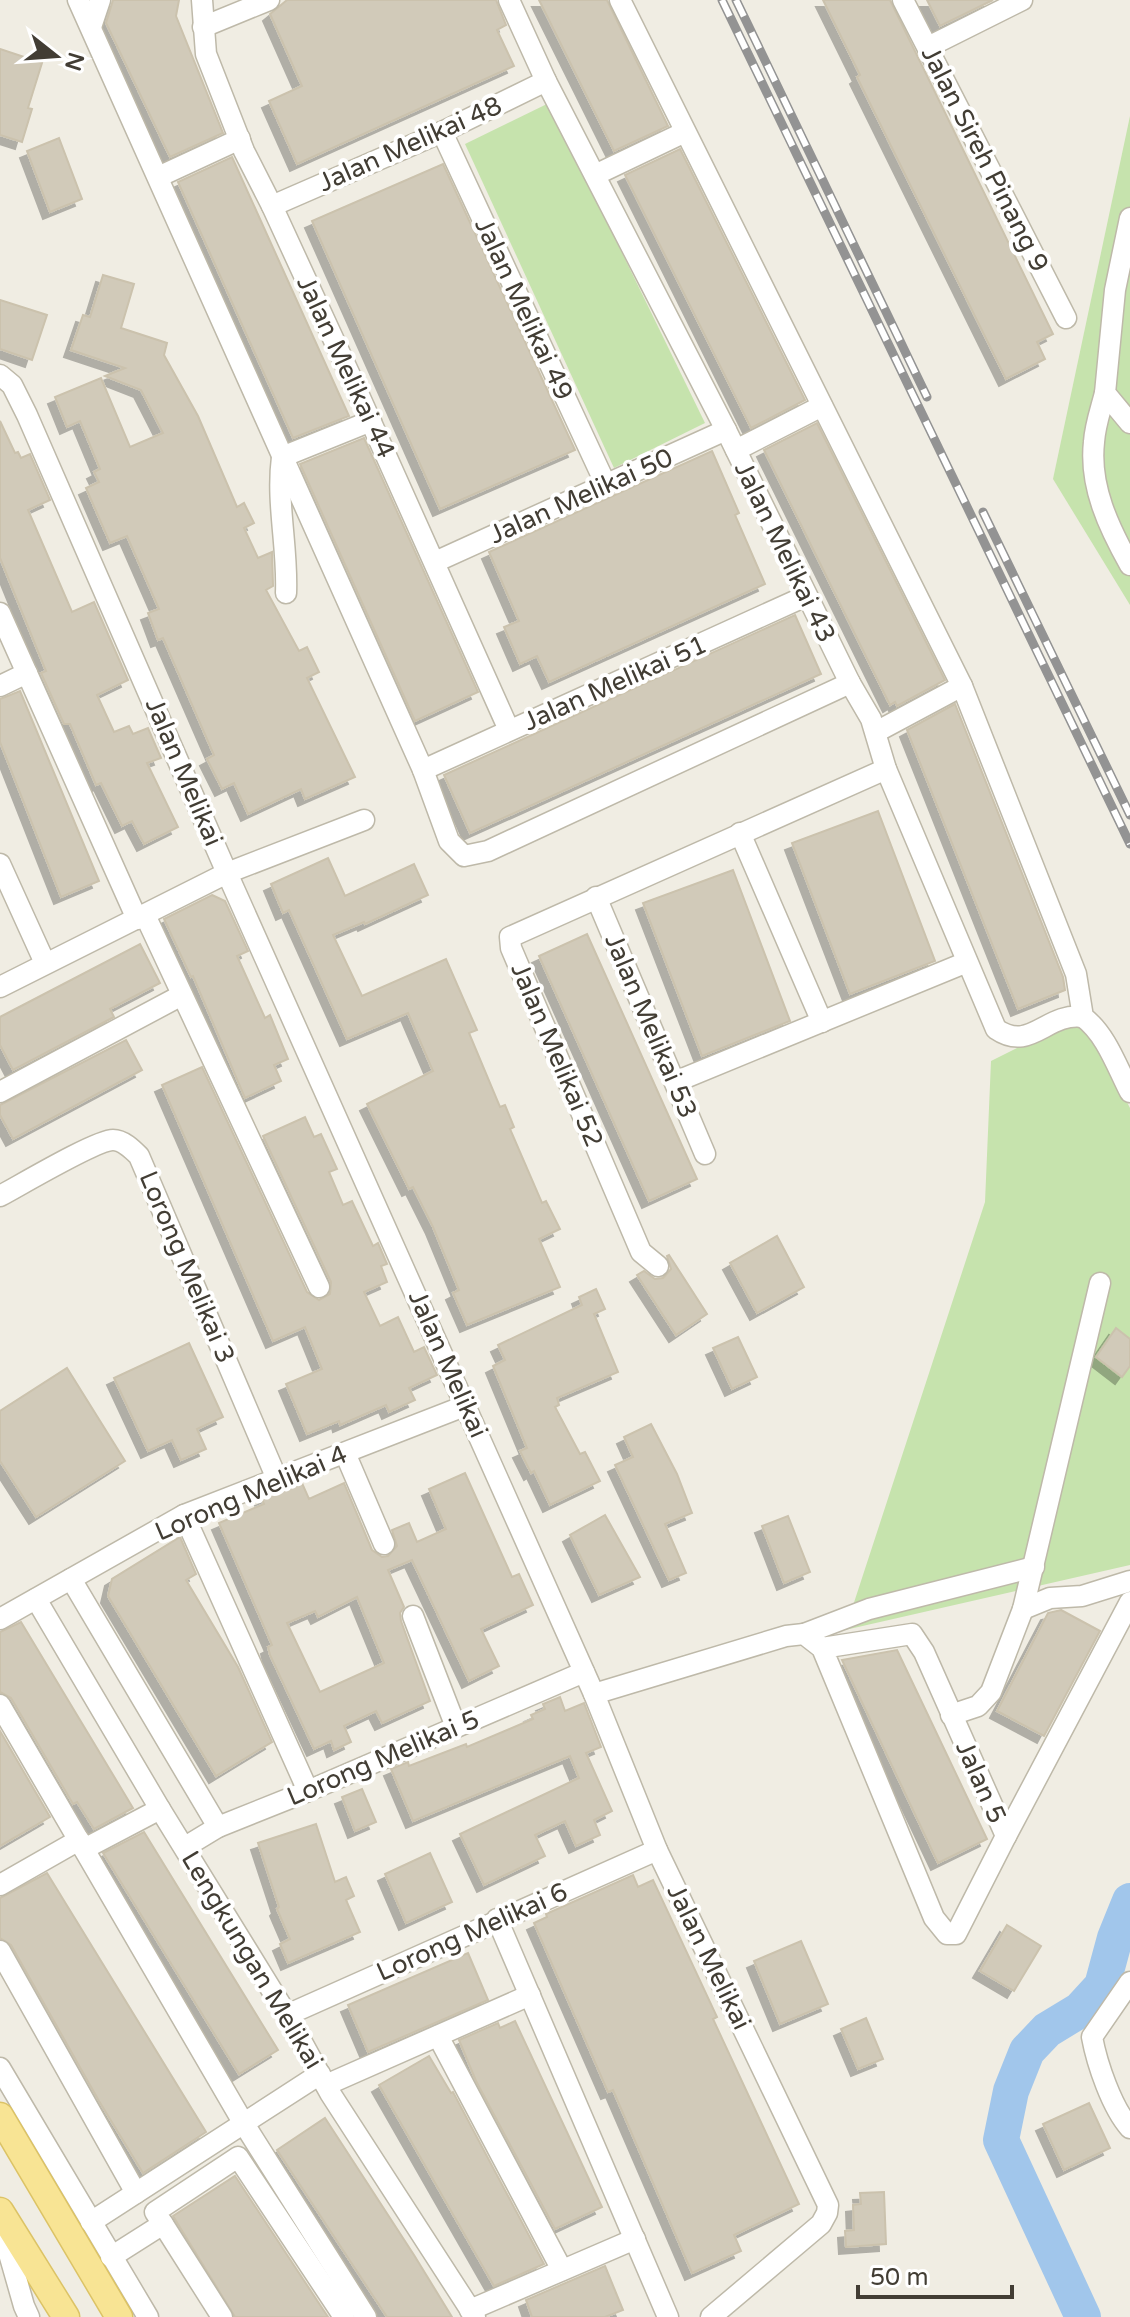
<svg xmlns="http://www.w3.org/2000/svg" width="1130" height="2317" viewBox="0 0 1130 2317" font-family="'Varela Round',sans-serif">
  <defs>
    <filter id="shadow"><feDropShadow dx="-7" dy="7" stdDeviation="0" flood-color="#0004"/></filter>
  </defs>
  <rect width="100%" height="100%" fill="#f0ede3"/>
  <g fill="#c6e3ad">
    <path d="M549,103L705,423L614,468L465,144Z"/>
    <path d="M1130,116V605L1053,479Z"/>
    <path d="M1075,1024L1093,1036L1130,1108V1565L845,1630L985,1202L991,1061L1025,1044Z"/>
  </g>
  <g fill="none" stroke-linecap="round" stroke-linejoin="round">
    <path stroke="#a1c6eb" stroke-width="36" d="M1083,2317L1001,2140L1011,2091L1027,2051L1047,2030L1080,2010L1102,1986L1115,1938L1130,1901"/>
  </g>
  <g fill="#d1cab9" stroke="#cbc2ad" stroke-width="2" fill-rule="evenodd" filter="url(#shadow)">
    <path d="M113,0H179L176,16L223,133L170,157L106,23Z"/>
    <path d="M287,0H496L506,25L497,30L514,66L297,164L269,101L302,86L270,14Z"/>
    <path d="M539,0H607L668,126L614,151Z"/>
    <path d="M823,0H890L1053,334L1037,342L1045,359L1006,379L857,77L860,75Z"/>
    <path d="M927,0H993L940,26Z"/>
    <path d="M0,49L42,63L28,108L32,109L22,142L0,135Z"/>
    <path d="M59,138L82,199L50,212L27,151Z"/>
    <path d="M680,149L805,400L751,428L625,175Z"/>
    <path d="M232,157L349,416L293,438L178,182Z"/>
    <path d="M443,164L575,450L440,509L312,221Z"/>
    <path d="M103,275L134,284L121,328L167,343L164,355L198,416L237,507L244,503L254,523L244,528L258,558L272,552L273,586L266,590L299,651L307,647L319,672L307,678L355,777L305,799L301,789L248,814L234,783L222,789L207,759L214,755L163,638L158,640L148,613L159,609L127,536L110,543L86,488L99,482L94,472L100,469L80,421L67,427L55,397L101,378L130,447L163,433L141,390L105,376L125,368L71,350L83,315L90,317Z"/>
    <path d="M0,300L47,315L32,360L0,349Z"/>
    <path d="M0,421L15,453L18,452L21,458L30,454L50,500L28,510L72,612L94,602L128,680L97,695L114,732L129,726L133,734L148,728L161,758L147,763L178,827L144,844L132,821L122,826L101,783L96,785L70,724H64L41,673L46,671L0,558Z"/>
    <path d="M817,423L945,680L897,706L895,702L890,705L764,450Z"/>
    <path d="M364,438L478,692L415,721L300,464Z"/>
    <path d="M712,451L739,513L735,515L765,584L549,682L537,656L520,664L504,627L519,621L489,552Z"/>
    <path d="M795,615L821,674L470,833L444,775Z"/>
    <path d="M20,691L99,881L61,897L0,742V699Z"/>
    <path d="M955,704L1063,977L1065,990L1018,1009L907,730Z"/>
    <path d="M878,811L935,961L850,994L792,843Z"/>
    <path d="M328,858L345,896L414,864L428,895L365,924L364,922L333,935L362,996L446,959L477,1030L469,1033L500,1107L505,1105L514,1127L510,1129L542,1203L546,1201L560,1229L539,1239L560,1287L467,1325L453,1293L459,1290L433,1227L413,1187L409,1189L367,1104L433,1071L408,1013L347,1039L289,910L283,913L271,884Z"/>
    <path d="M733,870L790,1021L702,1056L643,903Z"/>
    <path d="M212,895L225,901L248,951L237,956L265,1018L270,1015L288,1059L274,1065L281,1081L245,1098L193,976L191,977L164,919Z"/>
    <path d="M587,934L697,1179L649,1201L539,956Z"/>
    <path d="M140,944L160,983L110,1009L114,1017L13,1070L0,1045V1017Z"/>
    <path d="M126,1040L142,1070L13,1139L0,1115V1105Z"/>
    <path d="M202,1067L307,1292L319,1300L330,1294L331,1282L263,1136L305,1117L314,1137L321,1134L337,1169L329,1172L343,1205L352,1201L373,1246L378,1243L387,1264L381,1266L387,1282L364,1292L380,1326L398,1317L414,1352L424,1347L437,1375L409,1388L415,1400L389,1412L386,1405L340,1425L339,1421L307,1434L286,1384L322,1369L305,1327L273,1341L162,1085Z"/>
    <path d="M777,1236L804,1287L757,1313L730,1263Z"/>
    <path d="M669,1255L707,1314L676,1335L637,1275L644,1271L655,1279L663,1278L671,1269L667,1256Z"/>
    <path d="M596,1289L605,1309L594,1314L618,1372L557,1398L559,1405L555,1407L580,1454L585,1452L600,1481L550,1505L534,1471L531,1473L520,1451L527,1448L493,1366L505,1360L498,1345L582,1305L579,1297Z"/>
    <path d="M1116,1328L1130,1339V1366L1122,1377L1096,1357Z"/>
    <path d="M738,1337L757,1377L732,1389L713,1348Z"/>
    <path d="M189,1343L223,1417L197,1429L206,1449L181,1460L172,1440L148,1451L114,1378Z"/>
    <path d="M67,1368L125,1461L36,1517L0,1461V1411Z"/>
    <path d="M651,1424L677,1474L692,1513L665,1524L686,1573L669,1580L615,1465L633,1457L624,1437Z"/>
    <path d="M465,1473L512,1577L519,1574L533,1605L481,1629L499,1666L469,1681L412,1560L388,1570L404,1607L400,1613L401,1621L430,1701L382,1723L376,1711L344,1726L351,1742L334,1750L331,1741L314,1749L270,1655L268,1647L272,1645L219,1523L264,1504L262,1499L302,1483L309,1499L344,1483L372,1550L382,1557L388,1556L397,1546L392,1530L409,1523L417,1542L446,1529L429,1489ZM357,1597L384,1663L320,1692L287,1623L315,1611L318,1617Z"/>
    <path d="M605,1515L640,1577L599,1595L570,1535Z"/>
    <path d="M788,1516L810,1572L784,1583L762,1526Z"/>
    <path d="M180,1537L196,1574L186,1580L238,1667L272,1742L216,1776L108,1596L112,1579Z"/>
    <path d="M1061,1610L1100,1631L1044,1736L997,1711L1048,1613Z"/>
    <path d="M21,1622L133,1808L94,1829L77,1802L73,1804L11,1698L0,1692V1632Z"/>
    <path d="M897,1650L987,1839L938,1863L842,1660Z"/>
    <path d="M560,1697L565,1711L584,1703L601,1747L586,1753L612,1811L594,1820L600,1835L576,1846L565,1821L535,1835L545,1856L484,1885L460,1834L579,1778L570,1756L413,1821L391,1769L408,1762L409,1766L466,1744L467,1747L533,1719L531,1715L545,1709L543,1704Z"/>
    <path d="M0,1731L50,1817L0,1846Z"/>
    <path d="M362,1789L376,1822L355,1831L342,1797Z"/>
    <path d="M316,1824L335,1882L346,1877L354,1896L346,1900L360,1932L288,1963L280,1944L290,1939L277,1909L279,1907L258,1843Z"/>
    <path d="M144,1832L278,2050L239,2074L103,1853Z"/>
    <path d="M430,1853L452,1902L406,1923L385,1874Z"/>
    <path d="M47,1873L206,2132L143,2173L99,2101L11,1945L0,1938V1898Z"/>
    <path d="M633,1875L638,1887L653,1880L717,2017L713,2019L799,2204L734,2235L741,2251L692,2273L613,2090L608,2092L534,1923L547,1917L546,1914Z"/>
    <path d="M1007,1925L1041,1946L1014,1991L980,1971Z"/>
    <path d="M801,1941L828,2004L780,2024L754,1961Z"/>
    <path d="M468,1953L488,2000L368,2052L348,2005Z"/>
    <path d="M866,2018L883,2059L858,2069L841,2029Z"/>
    <path d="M515,2021L602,2207L555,2229L476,2081L459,2040L498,2023L500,2028Z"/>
    <path d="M429,2056L451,2093L453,2092L544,2264L494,2286L379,2085Z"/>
    <path d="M1089,2103L1110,2148L1064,2170L1043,2124Z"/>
    <path d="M325,2118L414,2255L452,2317H387L277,2150Z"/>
    <path d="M235,2176L328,2317H235L173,2216Z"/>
    <path d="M884,2192L886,2244L846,2247L845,2231L854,2230L853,2205L861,2204L860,2193Z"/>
    <path d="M605,2266L623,2310L605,2317H532L526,2300Z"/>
  </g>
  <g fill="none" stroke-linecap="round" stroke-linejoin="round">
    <defs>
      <g id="minor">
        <path d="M78,0L423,770L449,841L464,856L488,851L850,683"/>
        <path d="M202,0L206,54L244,151L272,206L349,373L509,730"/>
        <path d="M509,0L546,81L726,430L850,683L871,719L886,769L996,1029C1031,1053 1046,1012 1083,1017"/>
        <path d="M620,0L962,686L1076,974L1083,1017C1106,1034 1117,1067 1130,1092"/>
        <path d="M903,0L1066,318"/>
        <path d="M91,27L100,0"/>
        <path d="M203,27L269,0"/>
        <path d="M928,47L1022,0"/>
        <path d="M442,132L606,485"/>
        <path d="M595,175L685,132"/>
        <path d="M158,177L240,139"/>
        <path d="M272,206L442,132L546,81"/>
        <path d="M1130,218L1115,290L1105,393L1130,423"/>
        <path d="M0,375L12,385L27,415L227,873L594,1694L657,1850L828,2205L827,2213L821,2224L711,2317"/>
        <path d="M1105,393C1101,409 1095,425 1094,442C1089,486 1109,528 1130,565"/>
        <path d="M736,450L822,406"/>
        <path d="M435,562L726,430"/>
        <path d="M286,593C288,547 276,503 282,457L371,421"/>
        <path d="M0,613L137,919"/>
        <path d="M0,686L27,673"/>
        <path d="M876,732L962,686"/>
        <path d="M423,770L806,596"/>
        <path d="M740,833L822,1022"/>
        <path d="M0,864L45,963"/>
        <path d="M596,897L705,1154"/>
        <path d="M145,915L319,1287"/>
        <path d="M0,987L227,873L364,820"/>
        <path d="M675,1082L967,962"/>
        <path d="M0,1092L182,995"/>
        <path d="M0,1196C19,1186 96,1140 113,1140C123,1140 132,1149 139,1156L277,1479"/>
        <path d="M658,1266L641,1252L511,948L510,937L886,769"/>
        <path d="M345,1453L384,1544"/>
        <path d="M184,1515L308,1791"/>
        <path d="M71,1579L218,1827"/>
        <path d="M36,1599L160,1809L287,2015L330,2093L475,2317"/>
        <path d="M1023,1609L1050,1598L1082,1596L1130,1581"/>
        <path d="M413,1616L456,1727"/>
        <path d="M0,1619L184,1515L467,1405"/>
        <path d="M804,1634L869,1609L1034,1567"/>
        <path d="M594,1694L786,1636L804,1634L822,1648L912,1634L924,1652L1006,1836L956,1934H947L934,1918L822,1648"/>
        <path d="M0,1705L244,2124L366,2317"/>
        <path d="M951,1715L978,1706L991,1692L1023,1609L1100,1283"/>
        <path d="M1006,1836L1130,1602"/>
        <path d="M185,1847L218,1827L308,1791L584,1672"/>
        <path d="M84,1849L160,1809"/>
        <path d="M0,1885L79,1840"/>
        <path d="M497,1919L668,2317"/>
        <path d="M0,1951L136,2193"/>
        <path d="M1130,1982L1092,2037C1097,2064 1112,2108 1130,2128"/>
        <path d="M287,2015L657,1850"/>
        <path d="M438,2036L562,2270"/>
        <path d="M0,2068L148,2317"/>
        <path d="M326,2085L530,1995"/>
        <path d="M0,2222L24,2306L29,2317"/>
        <path d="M91,2222L320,2074"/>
        <path d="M163,2224L155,2212L238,2157L344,2317"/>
        <path d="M111,2257L163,2224L222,2317"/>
        <path d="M470,2310L635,2239"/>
      </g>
      <g id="major">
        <path d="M0,2116L119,2317"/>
        <path d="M0,2211L66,2317"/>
      </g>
    </defs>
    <use href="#minor" stroke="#beb9a9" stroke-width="23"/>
    <use href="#major" stroke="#dcc366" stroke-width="29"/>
    <use href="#minor" stroke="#fff" stroke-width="20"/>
    <use href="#major" stroke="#f8e494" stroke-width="26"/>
    <defs>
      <g id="rail">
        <path d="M722,0L1130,844"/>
        <path d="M736,0L927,397"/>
        <path d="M983,512L1130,815"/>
      </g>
    </defs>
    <use href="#rail" stroke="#939393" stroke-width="9"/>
    <use href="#rail" stroke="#fff" stroke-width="6" stroke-dasharray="18" stroke-linecap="butt"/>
  </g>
  <g text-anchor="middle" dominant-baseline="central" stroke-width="8" stroke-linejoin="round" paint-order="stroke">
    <g font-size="26" fill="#423d34" stroke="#fff">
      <text transform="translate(410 144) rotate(-24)">Jalan Melikai 48</text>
      <text transform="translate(985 159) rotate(63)">Jalan Sireh Pinang 9</text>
      <text transform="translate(524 309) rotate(65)">Jalan Melikai 49</text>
      <text transform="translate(346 367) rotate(65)">Jalan Melikai 44</text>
      <text transform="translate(581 496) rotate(-24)">Jalan Melikai 50</text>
      <text transform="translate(785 552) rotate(64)">Jalan Melikai 43</text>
      <text transform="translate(615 683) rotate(-24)">Jalan Melikai 51</text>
      <text transform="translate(184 772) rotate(67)">Jalan Melikai</text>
      <text transform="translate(651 1026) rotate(67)">Jalan Melikai 53</text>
      <text transform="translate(557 1055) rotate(67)">Jalan Melikai 52</text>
      <text transform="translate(187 1267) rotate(67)">Lorong Melikai 3</text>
      <text transform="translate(448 1364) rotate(66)">Jalan Melikai</text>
      <text transform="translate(251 1493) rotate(-23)">Lorong Melikai 4</text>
      <text transform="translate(383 1758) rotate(-23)">Lorong Melikai 5</text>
      <text transform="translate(981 1782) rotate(66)">Jalan 5</text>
      <text transform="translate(472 1932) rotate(-24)">Lorong Melikai 6</text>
      <text transform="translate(709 1957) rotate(64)">Jalan Melikai</text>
      <text transform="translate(252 1960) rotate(59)">Lengkungan Melikai</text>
    </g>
  </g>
  <g transform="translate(56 56) rotate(107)" stroke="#ffffff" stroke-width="6" paint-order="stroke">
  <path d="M0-6L14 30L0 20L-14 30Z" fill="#423d34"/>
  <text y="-12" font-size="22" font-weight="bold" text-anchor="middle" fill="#423d34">N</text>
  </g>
  <path d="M858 2285v12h154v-12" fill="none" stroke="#423d34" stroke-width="4"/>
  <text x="870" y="2285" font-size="24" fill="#423d34" stroke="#ffffff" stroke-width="6" paint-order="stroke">50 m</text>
</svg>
